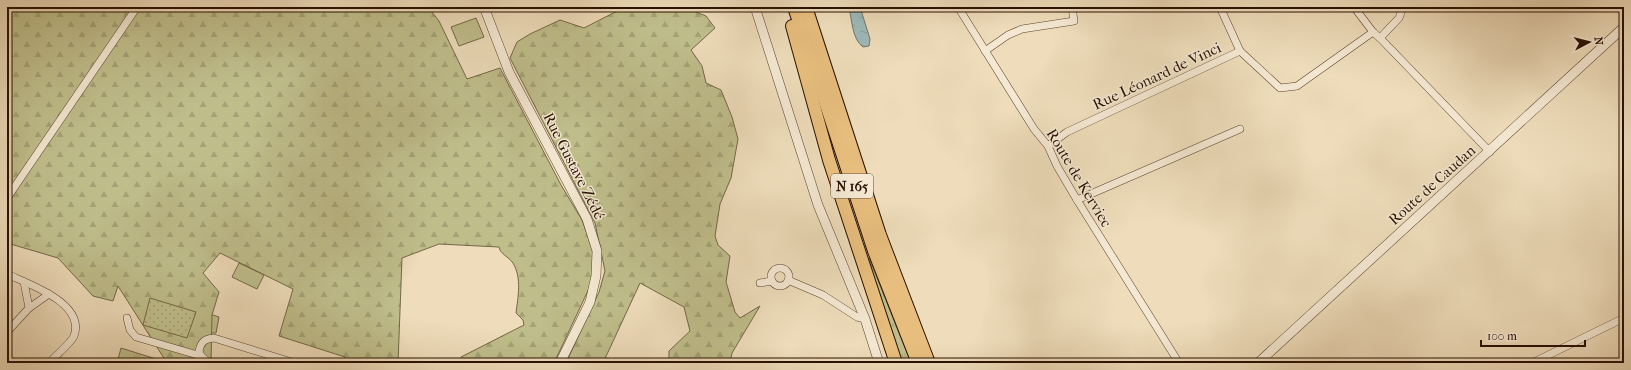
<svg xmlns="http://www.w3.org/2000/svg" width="1631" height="370" viewBox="0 0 1631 370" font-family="'IM FELL French Canon',serif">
  <defs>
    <pattern id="grass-tufts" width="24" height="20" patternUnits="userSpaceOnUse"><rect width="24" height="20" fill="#bfbe8b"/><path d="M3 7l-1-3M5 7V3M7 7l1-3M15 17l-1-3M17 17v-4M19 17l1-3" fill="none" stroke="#a4a276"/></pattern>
    <pattern id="forest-firs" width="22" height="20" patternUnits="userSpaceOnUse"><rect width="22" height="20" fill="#bfbe8b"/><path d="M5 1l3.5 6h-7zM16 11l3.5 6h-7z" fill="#a4a276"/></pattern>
    <pattern id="garden-dots" width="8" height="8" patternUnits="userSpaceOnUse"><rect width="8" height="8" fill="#bfbe8b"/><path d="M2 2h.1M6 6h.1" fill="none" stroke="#a4a276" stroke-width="1.8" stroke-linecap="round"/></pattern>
    <pattern id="water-ripples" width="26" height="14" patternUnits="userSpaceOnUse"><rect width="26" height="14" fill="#9db9b9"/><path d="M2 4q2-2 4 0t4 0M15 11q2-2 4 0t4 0" fill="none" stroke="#879e9d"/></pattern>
  </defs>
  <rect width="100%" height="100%" fill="#eedcba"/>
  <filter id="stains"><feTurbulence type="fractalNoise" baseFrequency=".005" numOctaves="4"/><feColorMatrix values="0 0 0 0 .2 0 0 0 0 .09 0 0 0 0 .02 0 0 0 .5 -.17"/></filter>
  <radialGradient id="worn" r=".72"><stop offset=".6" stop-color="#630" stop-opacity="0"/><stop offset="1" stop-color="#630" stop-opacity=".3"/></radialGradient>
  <g fill="url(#grass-tufts)" stroke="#746746">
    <path d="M869,258L911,363H900L866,261Z"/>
    <path d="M201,311L219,317L216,333H211Z"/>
    <path d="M121,348L169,363H117Z"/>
  </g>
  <g fill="url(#forest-firs)" stroke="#746746">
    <path d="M7,7H428L439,21L467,79L500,68L561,185L582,220L593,251V280L554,363H462L461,357L524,325L523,320L516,313C518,297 522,278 513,263C509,257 500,254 499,247L439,244L402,258L398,363H344L345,357L279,336L293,289L220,253L203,273L219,292L212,315L211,363H167L118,286L113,301L93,296L58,258L7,243Z"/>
    <path d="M625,7H683L706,16L715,28L691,50L702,66L706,83L721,90L732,117L738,139L731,178L720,204L715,236L718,245L730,256L726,282L735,312L740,318L760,306L732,353L730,363H669V351L690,331L684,307L640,283L603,363H566L599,292L605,271L595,223L510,58L517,42L530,34L560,20L584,28Z"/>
  </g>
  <path fill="url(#garden-dots)" stroke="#746746" d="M150,298L196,312L187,338L143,325Z"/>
  <g fill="#bfbe8b" stroke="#746746">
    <path d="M476,18L484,37L459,46L451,27Z"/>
    <path d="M239,263L264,275L257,289L232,277Z"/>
  </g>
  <path fill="url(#water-ripples)" stroke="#6f756f" d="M849,7H860L870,39L869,46L863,47C852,39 852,20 849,7Z"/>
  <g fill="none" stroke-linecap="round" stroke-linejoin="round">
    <defs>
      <g id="minor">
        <path d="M958,7L1034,129L1048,146L1057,166L1077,200L1179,363"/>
        <path d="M1220,7L1240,51"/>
        <path d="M1354,7L1373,32"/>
        <path d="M1380,38L1399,18L1403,7"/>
        <path d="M985,51L1008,35L1022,29L1074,21L1072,7"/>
        <path d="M1048,146L1067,132L1240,51L1280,88L1297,86L1373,32L1380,38L1490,152"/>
        <path d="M7,198L137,7"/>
        <path d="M1077,200L1240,129"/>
        <circle cx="780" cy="277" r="9"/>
        <path d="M7,274C28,284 86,303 74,336C71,343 55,356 49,363"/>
        <path d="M788,280L823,295L857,317L865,319"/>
        <path d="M24,282L29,308"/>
        <path d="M760,283L772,281"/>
        <path d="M127,318L130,330L136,337L201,356L209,363"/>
        <path d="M7,332L29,308L49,294"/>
        <path d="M201,356L199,351C201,342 204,339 214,338L295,363"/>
        <path d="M1532,363L1624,318"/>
      </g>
      <g id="tertiary">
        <path d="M484,7L509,72L587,219L597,251L596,276L590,302L560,363"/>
        <path d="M755,7L818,205L865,319L879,363"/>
        <path d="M1258,363L1624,27"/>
      </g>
      <g id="trunk">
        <path d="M794,7L874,251L918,363"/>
        <path d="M806,7L880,235L929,363"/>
        <path d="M792,26L829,160L896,363"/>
      </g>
    </defs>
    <use href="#minor" stroke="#5a432e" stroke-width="8"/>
    <use href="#tertiary" stroke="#5a432e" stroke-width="10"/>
    <use href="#trunk" stroke="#291000" stroke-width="14"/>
    <use href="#minor" stroke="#f4e8d2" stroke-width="7"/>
    <use href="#tertiary" stroke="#f4e8d2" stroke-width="9"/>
    <use href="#trunk" stroke="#e7be7d" stroke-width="12"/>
  </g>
  <g text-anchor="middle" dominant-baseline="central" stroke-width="3" stroke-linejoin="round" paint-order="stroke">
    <rect fill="#f4e8d2" stroke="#66513f" stroke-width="1" x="831" y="174" width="42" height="24" rx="3"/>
    <g font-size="14" font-weight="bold" fill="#291000">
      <text x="852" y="186">N 165</text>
    </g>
    <g font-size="15" fill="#291000" stroke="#f4e8d2">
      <text transform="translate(1157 76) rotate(-25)">Rue Léonard de Vinci</text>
      <text transform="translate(574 166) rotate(63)">Rue Gustave Zédé</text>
      <text transform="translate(1079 178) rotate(59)">Route de Kerviec</text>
      <text transform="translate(1432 185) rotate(-42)">Route de Caudan</text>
    </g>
  </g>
  <rect width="1631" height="370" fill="none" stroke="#eedcba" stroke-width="24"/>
  <rect x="8" y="8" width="1615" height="354" fill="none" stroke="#291000" stroke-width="2"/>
  <rect x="12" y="12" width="1607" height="346" fill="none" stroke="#291000"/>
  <g transform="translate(1589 42) rotate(83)" stroke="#f4e8d2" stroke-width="3" paint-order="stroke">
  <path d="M0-3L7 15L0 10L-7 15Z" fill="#291000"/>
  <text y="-6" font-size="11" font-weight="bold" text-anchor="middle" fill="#291000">N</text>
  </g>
  <path d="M1481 340v6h104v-6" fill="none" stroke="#291000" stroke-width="2"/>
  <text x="1487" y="340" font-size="12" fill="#291000" stroke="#f4e8d2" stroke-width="3" paint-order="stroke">100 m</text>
  <rect width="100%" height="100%" filter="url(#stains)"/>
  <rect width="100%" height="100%" fill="url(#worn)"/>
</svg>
